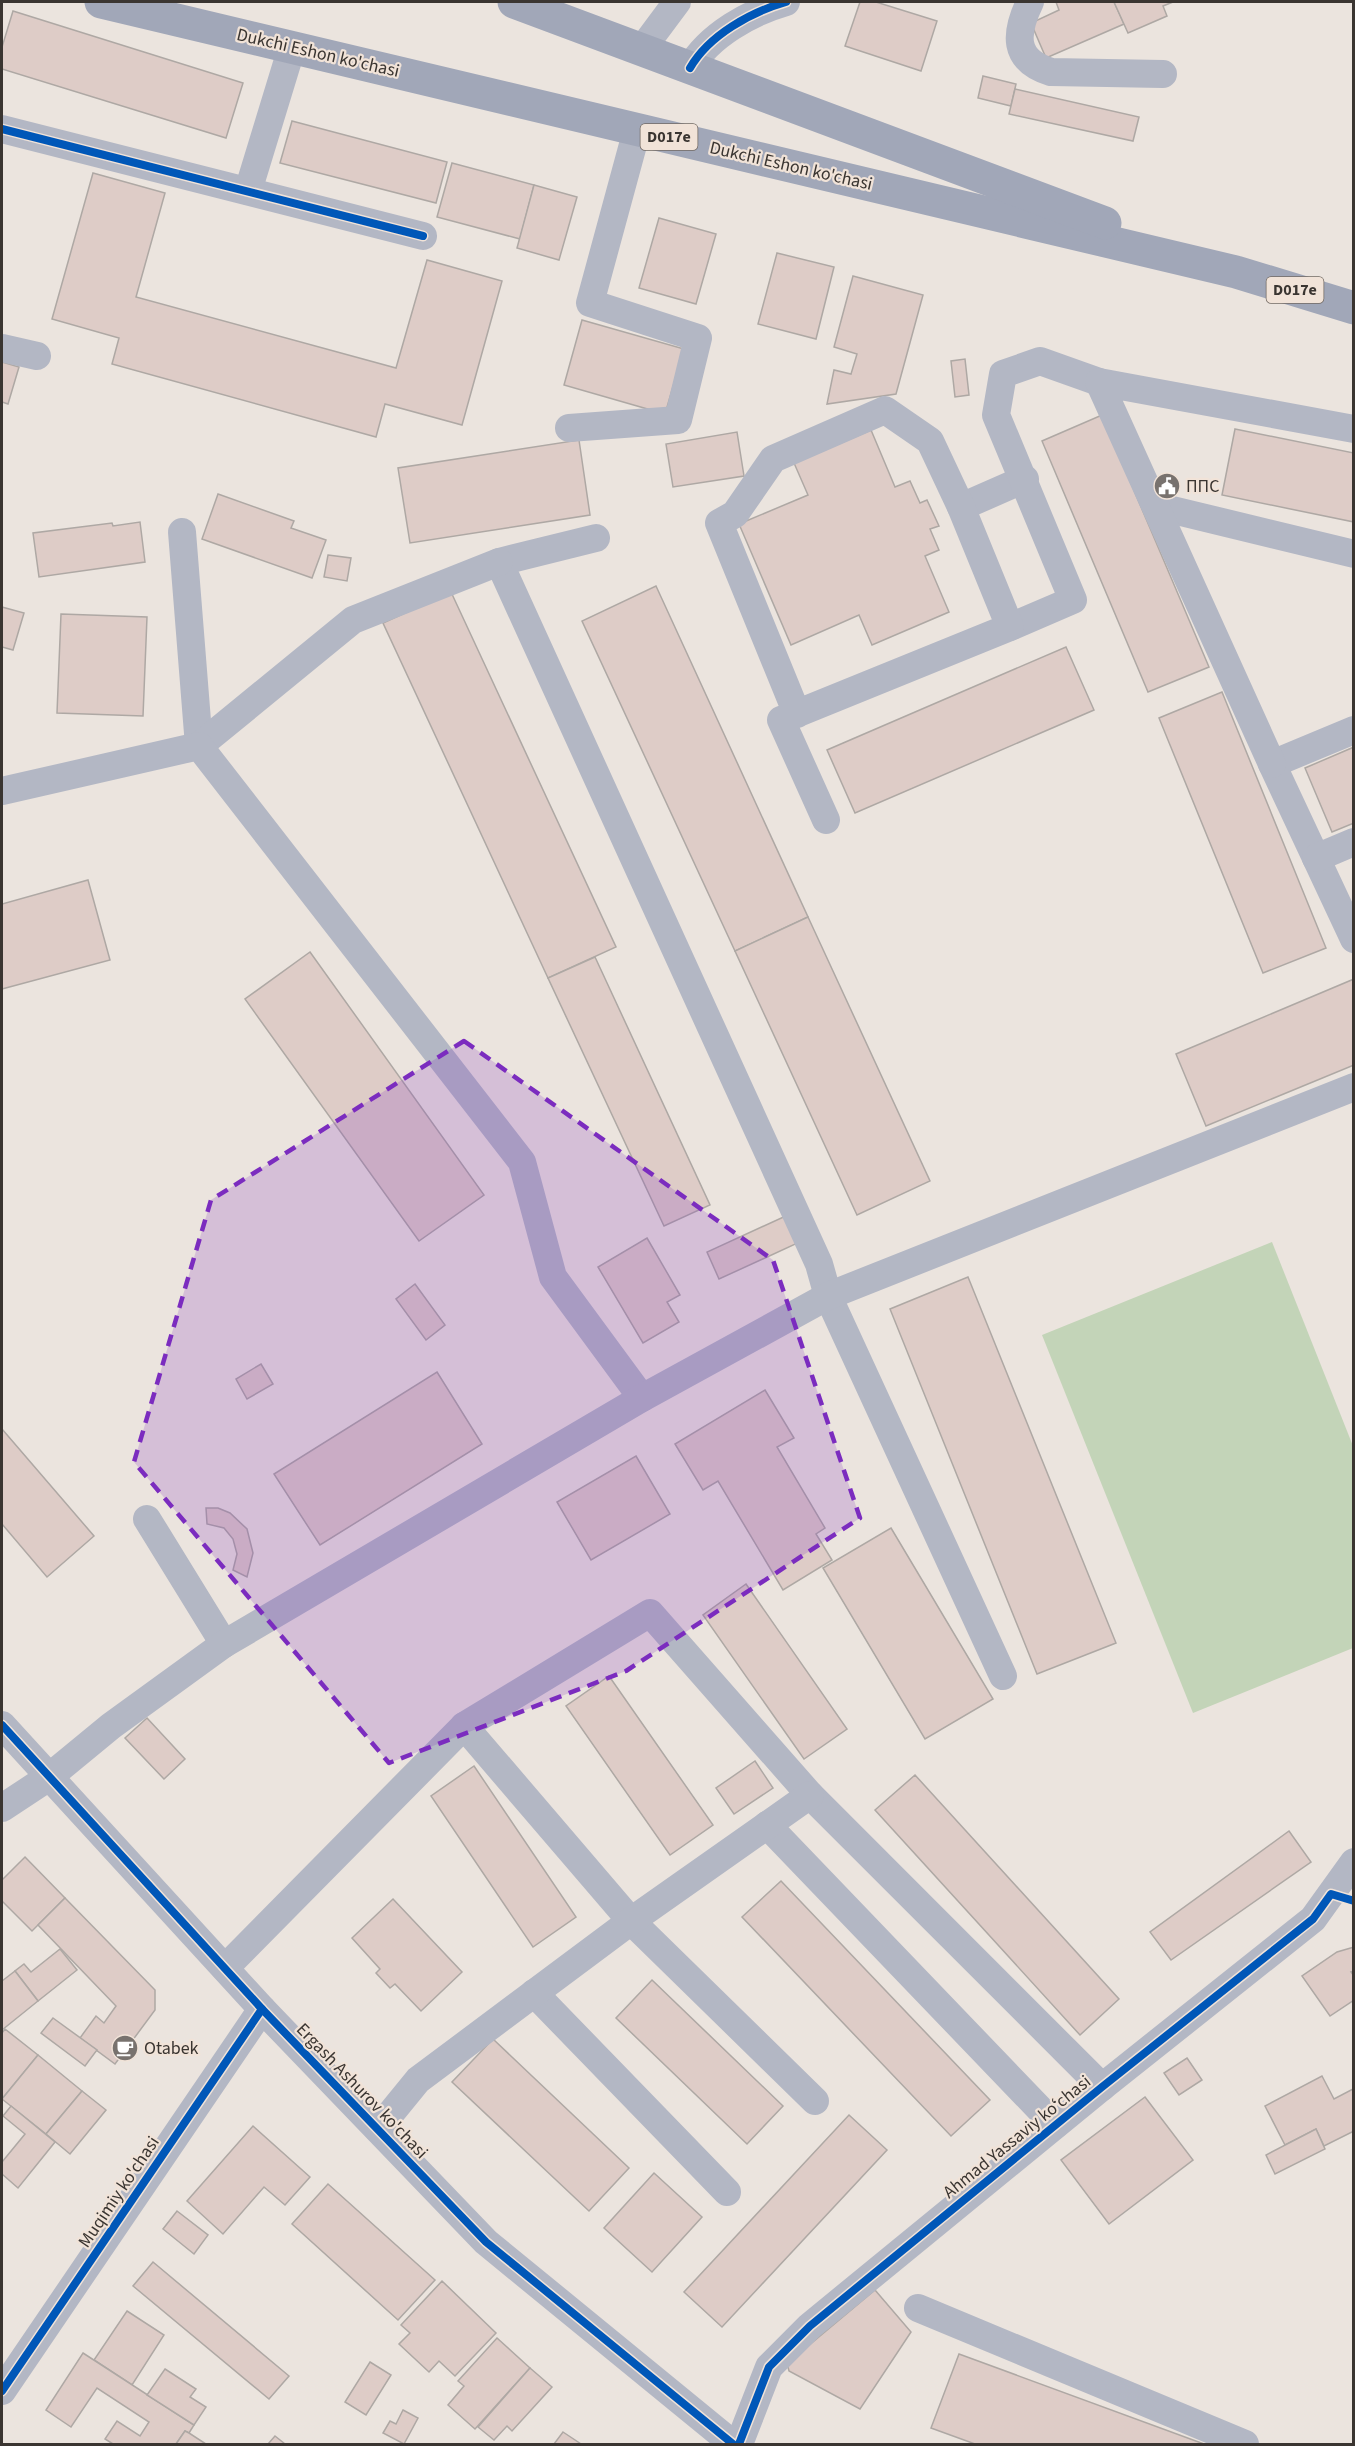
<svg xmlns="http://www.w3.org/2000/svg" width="1355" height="2446" viewBox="0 0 1355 2446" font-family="'Source Sans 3',sans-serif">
  <rect width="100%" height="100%" fill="#ebe4de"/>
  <path fill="#c3d4b8" d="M1272,1242L1353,1446V1648L1193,1713L1042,1335Z"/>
  <g fill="#deccc7" stroke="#aea8a4" stroke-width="1.5">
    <path d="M860,2H876L937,21L921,71L845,46Z"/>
    <path d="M1056,2H1114L1124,24L1046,58L1031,23L1059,10Z"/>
    <path d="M1114,2H1173L1163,6L1167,16L1128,33Z"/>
    <path d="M13,11L243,83L226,138L2,69V47Z"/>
    <path d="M983,76L1016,84L1011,106L978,98Z"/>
    <path d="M1015,89L1139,117L1133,141L1009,114Z"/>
    <path d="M292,121L447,162L436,203L280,163Z"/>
    <path d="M452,163L534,185L520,239L437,217Z"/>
    <path d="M93,173L165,193L136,297L396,368L427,260L502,281L462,425L385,404L376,437L112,364L119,338L52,319Z"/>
    <path d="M534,185L577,197L559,260L517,248Z"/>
    <path d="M659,218L716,234L696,304L639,288Z"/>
    <path d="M777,253L834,267L816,339L758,324Z"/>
    <path d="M853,276L923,295L896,394L827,404L834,370L851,374L857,354L834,347Z"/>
    <path d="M582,320L684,349L665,414L564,385Z"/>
    <path d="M965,359L969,395L955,397L951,361Z"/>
    <path d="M2,362L19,367L8,404L2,402Z"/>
    <path d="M1102,415L1209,667L1148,692L1042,441Z"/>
    <path d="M1235,429L1354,453V522L1222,495Z"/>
    <path d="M871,430L895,487L910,481L920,503L927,500L939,526L930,529L939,550L925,556L949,612L872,645L859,615L791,645L739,524L808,495L794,463Z"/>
    <path d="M737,432L744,476L673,487L666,444Z"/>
    <path d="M579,440L590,515L410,543L398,468Z"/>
    <path d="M218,494L294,521L291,528L326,540L312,578L202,539Z"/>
    <path d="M140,522L145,562L39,577L33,533L112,523L113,526Z"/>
    <path d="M328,555L351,558L347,581L324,577Z"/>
    <path d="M656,586L808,917L735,951L582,621Z"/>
    <path d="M451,592L616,947L548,978L383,623Z"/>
    <path d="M2,607L24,613L13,650L2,647Z"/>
    <path d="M61,614L147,617L143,716L57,713Z"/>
    <path d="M1066,647L1094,710L855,813L827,750Z"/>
    <path d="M1222,692L1326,948L1263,973L1159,718Z"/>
    <path d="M1354,747V823L1332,832L1305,768Z"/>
    <path d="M88,880L110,960L2,989V904Z"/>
    <path d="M808,917L930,1181L857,1215L735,951Z"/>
    <path d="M310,952L484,1195L419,1241L245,999Z"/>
    <path d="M595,957L710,1205L664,1226L548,978Z"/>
    <path d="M1354,979V1065L1206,1126L1176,1054Z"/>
    <path d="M790,1214L802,1241L719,1279L707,1252Z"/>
    <path d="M647,1238L680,1295L667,1302L679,1322L643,1343L598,1267Z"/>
    <path d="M968,1277L1116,1643L1037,1674L890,1309Z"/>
    <path d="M415,1284L445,1325L426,1340L396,1299Z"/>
    <path d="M261,1364L273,1384L247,1399L236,1379Z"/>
    <path d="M437,1372L482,1444L320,1545L274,1474Z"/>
    <path d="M765,1390L794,1438L777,1447L825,1528L816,1534L832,1560L783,1590L718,1481L703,1490L675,1444Z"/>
    <path d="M2,1429L94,1536L47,1577L2,1524Z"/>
    <path d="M636,1456L670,1514L591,1560L557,1502Z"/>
    <path d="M206,1508H218L230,1513L247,1529L253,1553L247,1577L233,1570L237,1554L233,1539L224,1528L207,1524Z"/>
    <path d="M891,1528L993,1699L925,1739L823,1568Z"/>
    <path d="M746,1584L847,1729L804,1759L703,1615Z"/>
    <path d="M609,1676L713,1825L670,1855L566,1706Z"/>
    <path d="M147,1718L185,1759L164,1779L125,1738Z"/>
    <path d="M755,1761L773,1788L734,1814L716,1788Z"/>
    <path d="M474,1766L576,1917L533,1947L431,1796Z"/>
    <path d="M915,1775L1119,1999L1080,2035L875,1810Z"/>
    <path d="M1289,1831L1311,1862L1171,1960L1150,1932Z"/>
    <path d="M25,1857L65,1898L32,1931L2,1901V1880Z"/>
    <path d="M781,1881L990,2100L951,2136L742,1917Z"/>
    <path d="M65,1898L155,1990V2010L115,2064L80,2038L96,2016L104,2023L116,2006L38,1925Z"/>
    <path d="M393,1899L462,1972L421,2011L395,1984L390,1988L376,1973L380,1969L352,1938Z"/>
    <path d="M1354,1947V1971L1351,1972L1354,1976V2000L1330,2016L1302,1976L1337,1952Z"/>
    <path d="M60,1949L77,1970L38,2001L15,1971L24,1964L31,1972Z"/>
    <path d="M15,1971L38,2001L2,2030V1981Z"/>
    <path d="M652,1980L783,2106L747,2144L616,2018Z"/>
    <path d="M53,2018L97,2050L85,2066L41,2033Z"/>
    <path d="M5,2029L38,2055L2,2099V2033Z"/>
    <path d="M493,2039L629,2168L589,2211L452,2082Z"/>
    <path d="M38,2055L82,2091L46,2134L2,2099Z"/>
    <path d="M1187,2058L1202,2080L1179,2095L1164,2073Z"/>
    <path d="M1322,2076L1334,2099L1353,2089L1354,2131L1324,2146L1316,2129L1285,2145L1265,2106Z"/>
    <path d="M82,2091L106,2110L70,2154L46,2134Z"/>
    <path d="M1145,2097L1193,2160L1109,2224L1061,2160Z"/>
    <path d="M11,2106L55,2142L18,2188L2,2174V2162L25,2134L3,2116Z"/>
    <path d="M849,2115L887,2150L722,2327L684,2292Z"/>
    <path d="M253,2126L310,2177L285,2205L264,2187L223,2234L187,2201Z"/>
    <path d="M1316,2129L1325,2149L1275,2174L1266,2155Z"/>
    <path d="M654,2173L702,2217L652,2272L604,2228Z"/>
    <path d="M328,2184L435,2280L398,2320L292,2224Z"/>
    <path d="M177,2211L208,2235L194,2254L163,2229Z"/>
    <path d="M153,2262L289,2376L269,2399L133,2286Z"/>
    <path d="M442,2281L496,2333L455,2376L439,2361L429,2372L399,2344L410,2333L401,2325Z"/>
    <path d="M875,2290L911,2332L860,2409L789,2371L788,2367L789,2362Z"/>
    <path d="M127,2311L164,2335L132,2385L94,2360Z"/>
    <path d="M497,2338L530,2368L475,2429L448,2405L464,2386L458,2381Z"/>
    <path d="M83,2353L194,2425L189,2433L185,2431L176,2444H113L105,2439L117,2421L140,2436L149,2422L97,2388L71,2427L46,2410Z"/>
    <path d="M959,2354L1204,2444H975L931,2428Z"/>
    <path d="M370,2362L391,2375L366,2415L345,2402Z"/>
    <path d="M530,2368L552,2387L512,2431L507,2426L494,2440L478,2427Z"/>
    <path d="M165,2369L196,2389L190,2397L206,2407L194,2425L147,2395Z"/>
    <path d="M403,2410L418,2418L404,2444L383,2433L390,2421L396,2424Z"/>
    <path d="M185,2431L189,2433L206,2444H176Z"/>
    <path d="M563,2432L581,2444H554Z"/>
    <path d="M275,2436L285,2444H268Z"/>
  </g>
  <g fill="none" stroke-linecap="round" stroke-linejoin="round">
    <g stroke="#b3b7c4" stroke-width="28">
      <path d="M1030,2C1015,33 1012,60 1051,72L1163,74"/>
      <path d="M642,49L677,2"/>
      <path d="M690,68C709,35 751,12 786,2"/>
      <path d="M2,129L423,236"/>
      <path d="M248,191L292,47"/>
      <path d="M2,348L37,356"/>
      <path d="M569,428L678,420L698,338L590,303L637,130"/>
      <path d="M1156,506L1354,554"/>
      <path d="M961,507L1025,479"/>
      <path d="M182,532L199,746"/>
      <path d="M596,538L499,562L819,1264L828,1296L1003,1676"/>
      <path d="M1010,627L1073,600L996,415L1003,374L1040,361L1099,382"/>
      <path d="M797,714L719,523L735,514L773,459L885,410L930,441L961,507L1010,627L781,720L826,820"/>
      <path d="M1354,730L1272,764L1354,939"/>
      <path d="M199,746L353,620L499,562"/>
      <path d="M1272,764L1099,382L1354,429"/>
      <path d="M2,791L199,746L522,1162L553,1277L642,1398"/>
      <path d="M1316,858L1354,842"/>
      <path d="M147,1519L224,1644"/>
      <path d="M2,1725L262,2009L486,2242L733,2444"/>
      <path d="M464,1726L631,1921L815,2101"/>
      <path d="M2,1808L49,1777L111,1726L224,1644L642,1398L828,1296L1354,1087"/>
      <path d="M767,1825L1055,2125"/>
      <path d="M225,1968L464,1726L650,1613L810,1795L1102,2087"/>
      <path d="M534,1993L727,2192"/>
      <path d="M378,2129L418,2080L631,1921L810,1795"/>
      <path d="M918,2308L1245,2444"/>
      <path d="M2,2391L262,2009"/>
      <path d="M739,2444L769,2367L810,2326L1102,2087L1313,1919L1354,1862"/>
    </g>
    <g stroke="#a1a7b8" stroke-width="33">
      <path d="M101,2L1236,272L1354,308"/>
      <path d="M514,2L1105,223"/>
    </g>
    <defs>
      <g id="cycleway">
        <path d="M690,68C709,35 751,12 786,2"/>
        <path d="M2,129L423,236"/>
        <path d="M2,1725L262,2009L486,2242L733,2444"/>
        <path d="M2,2391L262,2009"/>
        <path d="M739,2444L769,2367L810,2326L1102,2087L1313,1919L1331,1894L1354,1901"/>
      </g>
    </defs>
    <use href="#cycleway" stroke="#f1e3d8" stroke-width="11"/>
    <use href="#cycleway" stroke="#0057b8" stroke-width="8"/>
  </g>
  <path fill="#7b2cbf" fill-opacity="0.2" stroke="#7b2cbf" stroke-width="4.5" stroke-dasharray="12 8" stroke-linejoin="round" d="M464,1041L773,1260L860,1518L626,1671L389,1763L134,1462L211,1200Z"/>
  <defs>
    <symbol id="civic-disc" viewBox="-11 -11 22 22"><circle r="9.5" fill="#78726e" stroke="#f1e3d8"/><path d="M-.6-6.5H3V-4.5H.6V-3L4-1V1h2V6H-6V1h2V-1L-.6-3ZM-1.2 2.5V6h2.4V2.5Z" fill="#fff"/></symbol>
    <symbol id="cafe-disc" viewBox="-11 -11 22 22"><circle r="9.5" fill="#78726e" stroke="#f1e3d8"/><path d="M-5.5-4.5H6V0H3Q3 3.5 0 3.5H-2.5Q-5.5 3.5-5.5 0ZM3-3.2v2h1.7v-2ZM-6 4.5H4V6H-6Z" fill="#fff"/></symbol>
  </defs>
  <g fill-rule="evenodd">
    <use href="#civic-disc" x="1152" y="471" width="30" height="30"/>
    <use href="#cafe-disc" x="110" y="2033" width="30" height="30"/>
  </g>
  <g text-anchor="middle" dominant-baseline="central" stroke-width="4.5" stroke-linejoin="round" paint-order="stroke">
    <g fill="#f1e3d8" stroke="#716963" stroke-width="1.5">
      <rect x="640.5" y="124" width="57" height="26" rx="4.5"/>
      <rect x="1266.5" y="277" width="57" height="26" rx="4.5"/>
    </g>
    <g font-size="16" font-weight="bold" fill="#3a3531">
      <text x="669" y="137">D017e</text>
      <text x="1295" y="290">D017e</text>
    </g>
    <g font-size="18" fill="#3a3531" stroke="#f1e3d8">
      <text transform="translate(318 53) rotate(13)">Dukchi Eshon ko'chasi</text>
      <text transform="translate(791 166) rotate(13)">Dukchi Eshon ko'chasi</text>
      <text transform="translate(362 2091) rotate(46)">Ergash Ashurov ko'chasi</text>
      <text transform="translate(1017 2137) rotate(-39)">Ahmad Yassaviy koʻchasi</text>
      <text transform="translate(119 2192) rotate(-56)">Muqimiy ko'chasi</text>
    </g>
    <g font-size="18" fill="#3a3531" stroke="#f1e3d8" text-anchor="start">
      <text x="1186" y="486">ППС</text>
      <text x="144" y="2048">Otabek</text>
    </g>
  </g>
  <rect width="1355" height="2446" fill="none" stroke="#3a3531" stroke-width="6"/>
</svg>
